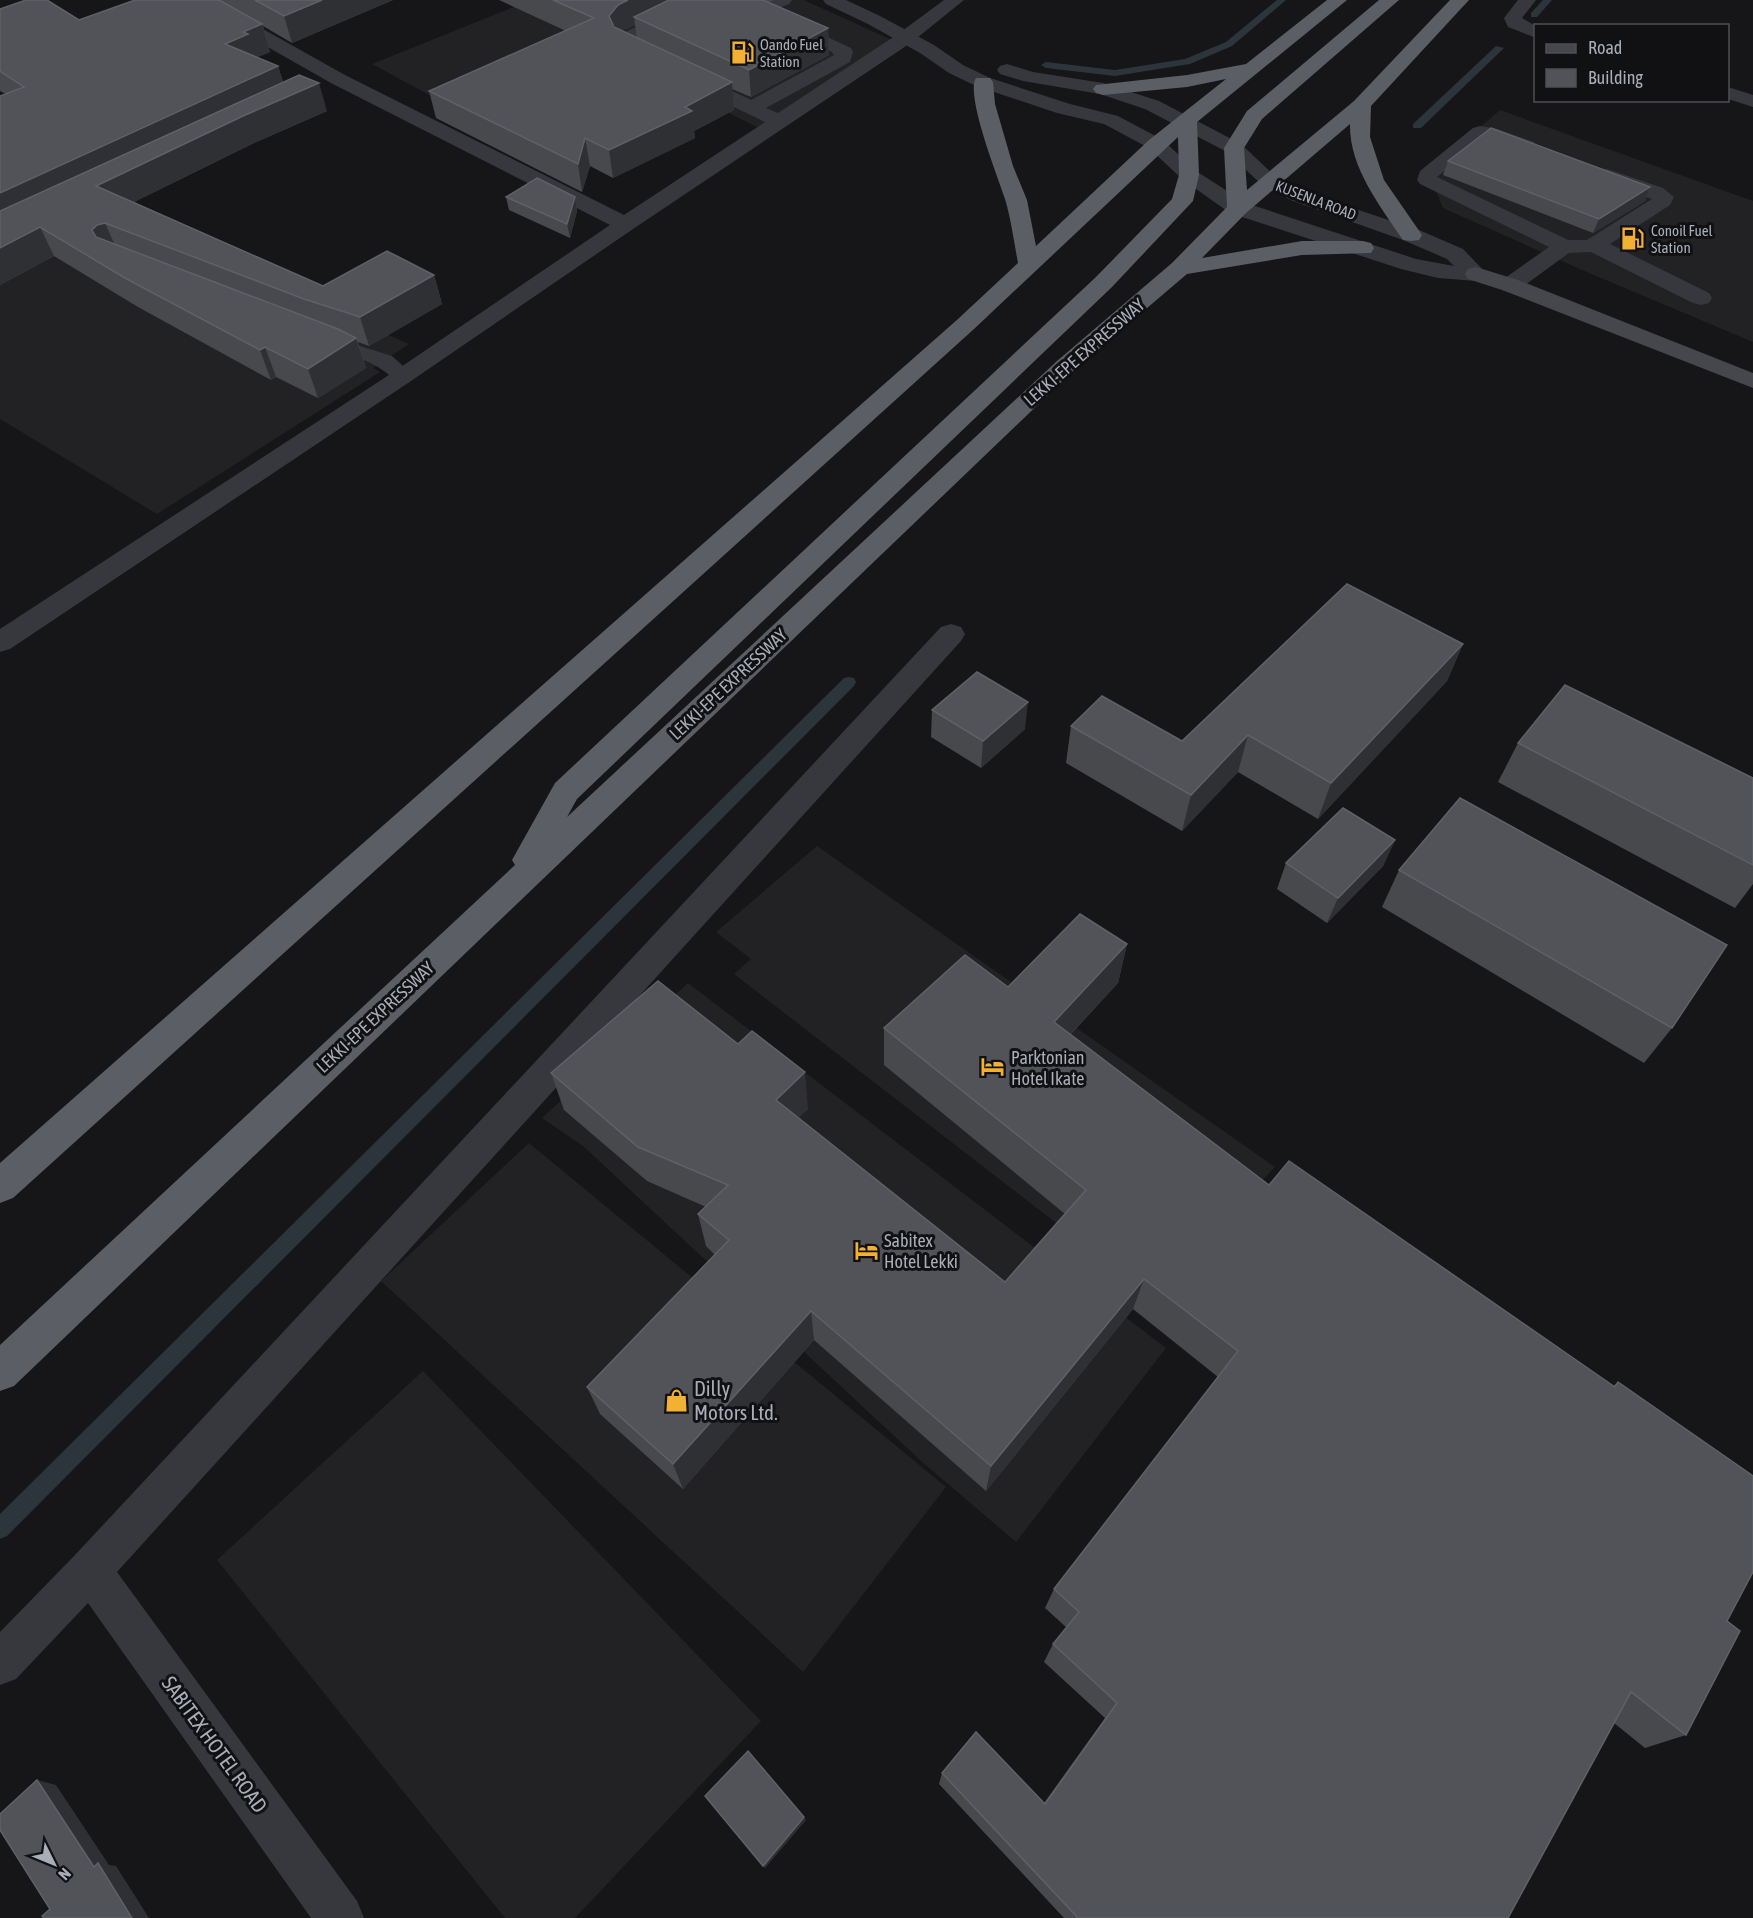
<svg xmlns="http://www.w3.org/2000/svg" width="1753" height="1918" viewBox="0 0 1753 1918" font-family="'Asap Condensed',sans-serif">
  <rect width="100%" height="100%" fill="#161618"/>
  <g fill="#222225">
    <path d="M531,0H804L894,41L759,128L586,42L444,103L372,64Z"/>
    <path d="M1500,110L1753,201V342L1582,270L1443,208L1428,172Z"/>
    <path d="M102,209L409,344L373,368L380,372L157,514L0,419V259Z"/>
    <path d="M817,846L1275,1167L1152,1297L734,974L751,959L716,932Z"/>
    <path d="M688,983L1166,1348L1016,1542L920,1460L583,1146L542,1118Z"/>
    <path d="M529,1143L946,1487L803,1672L381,1281Z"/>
    <path d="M423,1371L761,1721L575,1918H505L217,1560Z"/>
  </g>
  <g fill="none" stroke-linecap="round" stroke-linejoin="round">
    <g fill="#2c353c" fill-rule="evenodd">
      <path d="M1277,0H1286L1232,46L1190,64L1115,76L1046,68L1041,65L1046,62L1115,70L1185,59L1226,42Z"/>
      <path d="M1543,0H1552L1537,17H1531V13Z"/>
      <path d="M1496,46L1504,48L1421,128H1413V124Z"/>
      <path d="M849,677L854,678L856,682L854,686L7,1536L0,1539V1514L844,678Z"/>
    </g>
    <path fill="#37383d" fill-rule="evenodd" d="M322,334L392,356L414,376L411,381C395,384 390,374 378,367C360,356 334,351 315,344L311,340L315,336Z"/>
    <g fill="#37383d" fill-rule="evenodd">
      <path d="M189,0H211L345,75L624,215L765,122L619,52L615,42L623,33L692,0H715L712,4L637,41L634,45L751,100L834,55L832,52L781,29L778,25L781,21H793L851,48L853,52L850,62L766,108L778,113L898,34L944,0H964L912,42L633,229L411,381L10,649L0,652V629L395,371L610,225L331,83L192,4Z"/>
      <path d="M725,0H741L756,6L768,0H792L789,4L757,17L726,7L723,3Z"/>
      <path d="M1518,0H1536L1522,18L1536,26V38L1508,27L1504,18Z"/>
      <path d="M1728,87L1753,95V107L1728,99Z"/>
      <path d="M1480,126L1497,129L1534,142L1537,146L1534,150L1527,152L1484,138L1437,177L1568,240H1587L1652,199L1599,179L1596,175L1599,171L1606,169L1613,171L1663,188L1674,197L1670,205L1610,244L1709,293L1712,298L1709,303L1701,305L1693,303L1591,252L1569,253L1518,290L1510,292L1502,290L1499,285L1502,280L1549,247L1420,184L1417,180L1420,171L1473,128Z"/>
      <path d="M951,624L961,627L965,634L961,641L117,1572L357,1901L364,1918H311L88,1603L16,1679L0,1685V1632L75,1555L941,627Z"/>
    </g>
    <path fill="#37383d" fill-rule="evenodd" d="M823,0H846L880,16L934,45L963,65L990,78L1070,104L1118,116L1163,140L1196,171L1246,203L1416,259L1454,266L1447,259L1403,240L1293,201L1262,185L1227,152L1145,109L1100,94L1023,81L1000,74L997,70L1000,66L1007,64L1033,72L1103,83L1159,101L1241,144L1276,177L1307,193L1419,230L1463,249L1487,274L1484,279L1476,281L1438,278L1401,269L1230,213L1182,179L1149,148L1104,124L1057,113L976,86L949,73L920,53L868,24L826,4Z"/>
    <path fill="#45474d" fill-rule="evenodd" d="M1476,267L1518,280L1753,373V388L1502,290L1468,279L1465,274L1468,269Z"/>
    <path fill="#5b5e65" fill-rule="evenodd" d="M1327,0H1347L1197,122L1199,175L1193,201L1112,287L577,799L567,817L1057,361L1172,263L1227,207L1224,148L1247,111L1379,0H1399L1262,119L1244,148L1247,190L1354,101L1450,0H1469L1371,106L1370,137L1384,180L1422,235L1419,240L1411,241L1403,240C1380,206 1349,167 1350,124L1246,213L1202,258L1302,241H1363L1371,243L1374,248L1371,253L1302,255L1187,274L1073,371L14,1386L0,1391V1345L515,865L512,860L555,783L1096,277L1172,199L1179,175L1178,137L974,329L13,1198L0,1203V1163L958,319L1018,263C1014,242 1011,219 1005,199C998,177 965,95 976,78H990L993,82L995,104L1013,166L1027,200L1036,246L1149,140L1226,79L1187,87L1103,95L1096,93L1093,89L1096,85L1187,75L1246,64Z"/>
  </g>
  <g fill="#47494d" fill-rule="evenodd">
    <path d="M135,0H393L292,43L263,26L270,52L257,57L278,66L283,82L327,111L252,144L134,202L323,286L434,275L442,304L369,346L358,342L366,368L318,398L276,377L271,380L138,307L54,256L0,285L6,94L0,91V9L79,20Z"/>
    <path d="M499,0H774L769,2L828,28L829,55L751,97L732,89L734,110L694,131L695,138L613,178L590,166L582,192L436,118L429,91L566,31ZM635,25L637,38L622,31Z"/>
    <path d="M1448,161L1650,187L1645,201L1593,233L1443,175Z"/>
    <path d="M506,197H575L577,211L570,238L509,210Z"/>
    <path d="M1463,644L1447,681L1318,819L1238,772L1182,831L1066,763L1071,726L1182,741Z"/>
    <path d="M932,710L1025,729L981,768L931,737Z"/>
    <path d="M1518,743L1753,778V884L1735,908L1498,782Z"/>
    <path d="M1395,840L1383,866L1327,923L1277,889L1286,863Z"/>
    <path d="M1399,870L1672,1028L1644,1063L1382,907Z"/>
    <path d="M1127,944L1118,983L1071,1034L1269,1185L1613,1386L1618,1382L1727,1621L1686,1735L1645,1748L1614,1723L1508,1918H1064L939,1784L942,1773L1044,1803L1105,1718L1044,1662L1053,1644L1067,1628L1045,1608L1054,1589L1218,1377L1133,1309L986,1491L814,1340L683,1489L600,1414L587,1387L715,1255L706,1246L698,1214L706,1207L647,1181L564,1110L551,1073L808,1109L798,1118L1005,1282L1065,1214L884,1065V1028L1008,987Z"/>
  </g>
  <g fill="#2f3033">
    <path d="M322,0H393L292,43L284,16Z"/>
    <path d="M628,0H687L634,17L635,25L621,32L613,43L609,16L618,5Z"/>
    <path d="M262,24L270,52L256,58L225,44L243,32Z"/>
    <path d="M828,28L829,55L751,97L749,70Z"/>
    <path d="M278,66L286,94L0,229V193Z"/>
    <path d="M732,82L734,110L694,131L695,138L613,178L609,150L685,107Z"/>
    <path d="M319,83L327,111L252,144L109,214L96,186L243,116Z"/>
    <path d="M585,138L590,166L582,192L578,164Z"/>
    <path d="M1650,187L1645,201L1593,233L1599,219Z"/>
    <path d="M575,197L577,211L570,238L567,224Z"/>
    <path d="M105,223L118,252L105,259L92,230L97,225Z"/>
    <path d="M40,227L54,256L0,285V248Z"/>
    <path d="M434,275L442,304L369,346L360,317Z"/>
    <path d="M356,338L366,368L318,398L308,369Z"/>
    <path d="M265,347L276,377L271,380L260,350Z"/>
    <path d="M1463,644L1447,681L1318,819L1331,783Z"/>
    <path d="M1028,702L1025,729L981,768L983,741Z"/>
    <path d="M1248,735L1238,772L1182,831L1191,795Z"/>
    <path d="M1395,840L1383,866L1327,923L1338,898Z"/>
    <path d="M1127,944L1118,983L1047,1059L1054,1022Z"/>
    <path d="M805,1072L808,1109L780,1136L776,1100Z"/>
    <path d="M1144,1279L1133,1309L986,1491L991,1466Z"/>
    <path d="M811,1311L814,1340L683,1489L673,1464Z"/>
    <path d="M37,1780L56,1785L109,1865L116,1866L149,1918H132L94,1867Z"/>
    <path d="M804,1817L806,1820L765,1868L763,1866Z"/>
  </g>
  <g fill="#525359" stroke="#5f6168" stroke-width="1.5">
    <path d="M26,0H47L79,20L135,0H219L262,24L243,32L248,34L225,44L278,66L0,193V96L24,87L0,71V9Z"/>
    <path d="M255,0H322L284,16Z"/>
    <path d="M553,0H628L618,5L609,16L614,27L732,82L685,107L692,111L609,150L585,138L578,164L429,91L594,18Z"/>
    <path d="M669,0H763L828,28L749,70L634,17Z"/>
    <path d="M299,75L319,83L243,116L96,186L323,286L387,251L434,275L360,317L304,299L105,223L97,225L92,230L96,237L338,329L356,338L308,369L265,347L260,350L125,278L40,227L0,248V211Z"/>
    <path d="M1491,128L1650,187L1599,219L1448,161Z"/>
    <path d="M537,178L575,197L567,224L506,197Z"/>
    <path d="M1347,584L1463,644L1331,783L1248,735L1191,795L1071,726L1102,696L1182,741Z"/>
    <path d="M977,672L1028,702L983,741L932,710Z"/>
    <path d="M1565,685L1753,778V865L1518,743Z"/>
    <path d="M1460,798L1727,945L1672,1028L1399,870Z"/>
    <path d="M1343,808L1395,840L1338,898L1286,863Z"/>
    <path d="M1080,914L1127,944L1054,1022L1269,1185L1289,1161L1615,1387L1618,1382L1753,1476V1572L1727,1621L1740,1631L1686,1735L1631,1692L1508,1918H1078L942,1773L976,1732L1045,1804L1117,1703L1053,1644L1079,1612L1054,1589L1238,1351L1144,1279L991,1466L811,1311L673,1464L587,1387L729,1240L698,1214L728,1185L638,1147L551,1073L658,981L738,1044L752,1031L805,1072L776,1100L1005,1282L1086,1190L884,1028L965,955L1008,987Z"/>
    <path d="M748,1751L804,1817L763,1866L705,1796Z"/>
    <path d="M37,1780L94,1867L98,1863L132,1918H44L42,1916L50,1909L0,1830V1814Z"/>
  </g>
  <defs>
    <symbol id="fuel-bare" viewBox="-9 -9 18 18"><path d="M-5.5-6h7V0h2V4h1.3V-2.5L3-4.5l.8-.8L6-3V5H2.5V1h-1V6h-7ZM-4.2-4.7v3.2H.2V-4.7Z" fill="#f2b134" stroke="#111113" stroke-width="2.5" paint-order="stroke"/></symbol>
    <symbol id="hotel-bare" viewBox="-9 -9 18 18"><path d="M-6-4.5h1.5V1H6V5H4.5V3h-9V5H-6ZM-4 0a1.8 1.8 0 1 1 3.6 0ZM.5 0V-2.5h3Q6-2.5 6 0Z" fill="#f2b134" stroke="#111113" stroke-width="2.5" paint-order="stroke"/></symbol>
    <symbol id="shop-bare" viewBox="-9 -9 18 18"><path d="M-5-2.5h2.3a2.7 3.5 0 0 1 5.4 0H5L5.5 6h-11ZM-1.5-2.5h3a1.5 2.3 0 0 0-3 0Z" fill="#f2b134" stroke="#111113" stroke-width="2.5" paint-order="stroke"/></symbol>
  </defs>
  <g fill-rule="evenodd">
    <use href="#fuel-bare" x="726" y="36" width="33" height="33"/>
    <use href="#fuel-bare" x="1616" y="222" width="33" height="33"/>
    <use href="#hotel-bare" x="976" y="1050" width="33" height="33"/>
    <use href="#hotel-bare" x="850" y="1234" width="33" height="33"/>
    <use href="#shop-bare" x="660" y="1384" width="33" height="33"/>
  </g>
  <g text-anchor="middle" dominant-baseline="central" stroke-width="6" stroke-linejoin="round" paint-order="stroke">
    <g font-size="15" fill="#a8adb8" stroke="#111113" text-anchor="start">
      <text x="760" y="44">Oando Fuel<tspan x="760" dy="17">Station</tspan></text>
      <text x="1651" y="230">Conoil Fuel<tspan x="1651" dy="17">Station</tspan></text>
    </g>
    <g font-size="15" fill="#a8adb8" stroke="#111113">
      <text transform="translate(1316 200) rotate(21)">KUSENLA ROAD</text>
    </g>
    <g font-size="18" fill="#a8adb8" stroke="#111113">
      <text transform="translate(1084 352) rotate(-41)">LEKKI-EPE EXPRESSWAY</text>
      <text transform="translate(728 684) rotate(-43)">LEKKI-EPE EXPRESSWAY</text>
      <text transform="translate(375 1017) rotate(-43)">LEKKI-EPE EXPRESSWAY</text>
    </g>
    <g font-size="18" fill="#a8adb8" stroke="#111113" text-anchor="start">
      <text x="1011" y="1057">Parktonian<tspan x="1011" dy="21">Hotel Ikate</tspan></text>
      <text x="884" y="1240">Sabitex<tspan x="884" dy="21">Hotel Lekki</tspan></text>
    </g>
    <g font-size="21" fill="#a8adb8" stroke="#111113" text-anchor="start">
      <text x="694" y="1388">Dilly<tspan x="694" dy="24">Motors Ltd.</tspan></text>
    </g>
    <g font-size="21" fill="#a8adb8" stroke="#111113">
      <text transform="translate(215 1744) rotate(54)">SABITEX HOTEL ROAD</text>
    </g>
  </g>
  <rect x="1534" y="24" width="195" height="78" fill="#111113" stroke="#4d4f55" stroke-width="1.5"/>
  <rect x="1546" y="44" width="30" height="9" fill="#45474d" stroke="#4d4f55" stroke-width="1.5"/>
  <text x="1588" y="54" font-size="18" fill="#a8adb8">Road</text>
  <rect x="1546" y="69" width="30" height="18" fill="#525359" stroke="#4d4f55" stroke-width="1.5"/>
  <text x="1588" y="84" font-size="18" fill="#a8adb8">Building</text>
  <g transform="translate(54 1864) rotate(133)" stroke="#111113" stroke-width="4.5" paint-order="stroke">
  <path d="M0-4.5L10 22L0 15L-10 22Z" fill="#a8adb8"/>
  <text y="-9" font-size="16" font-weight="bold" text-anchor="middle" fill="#a8adb8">N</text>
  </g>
</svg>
